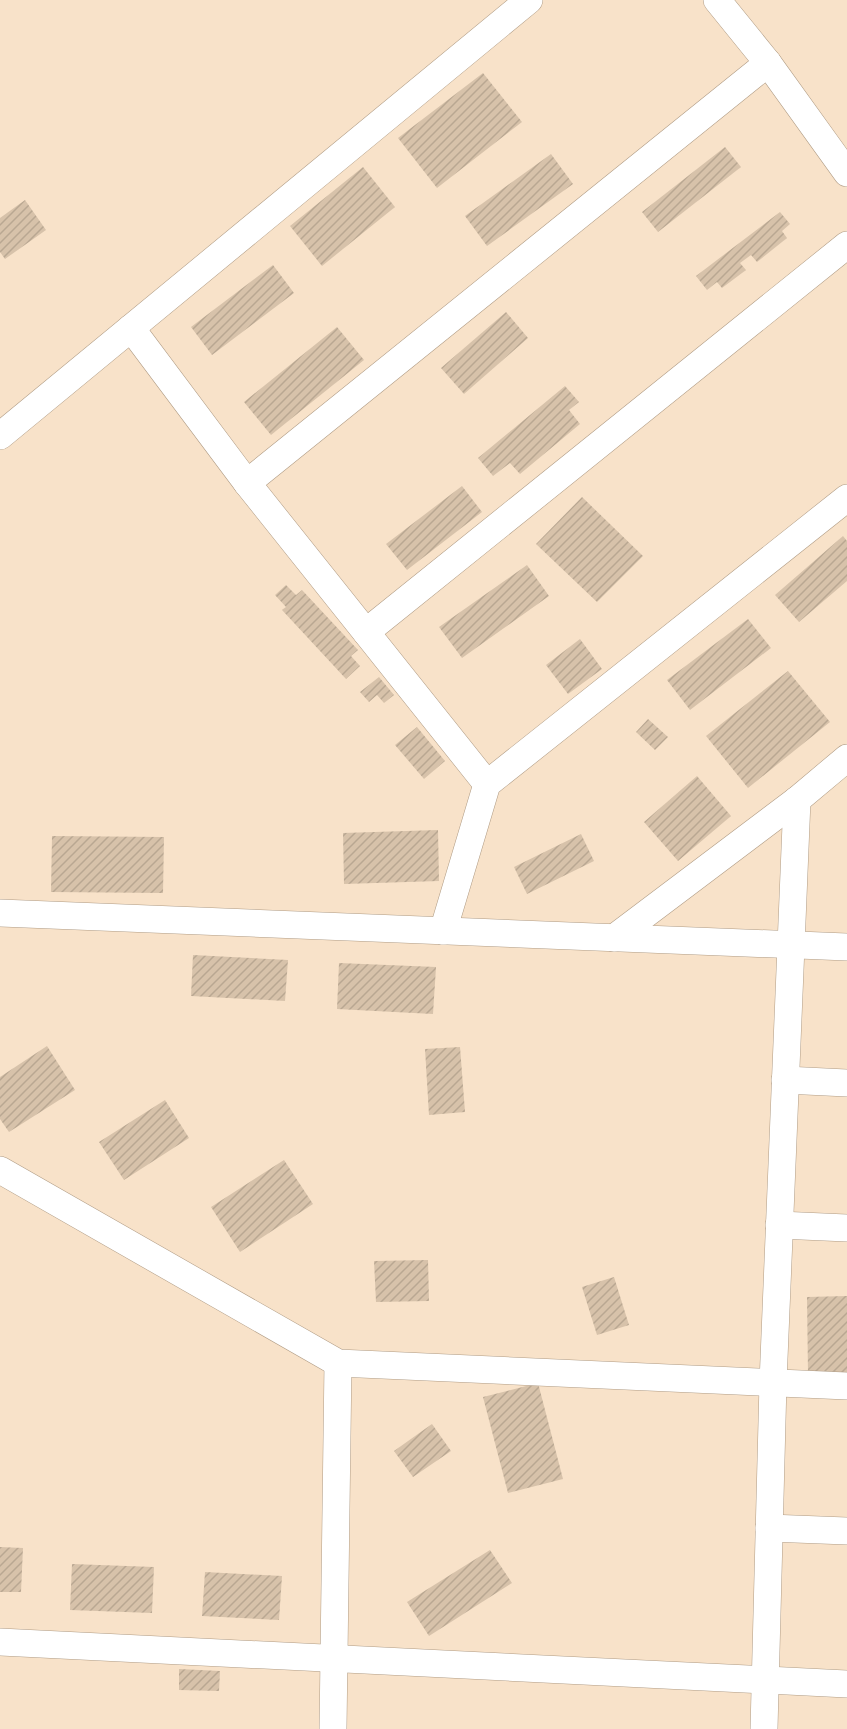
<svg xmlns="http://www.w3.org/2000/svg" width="847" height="1729" viewBox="0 0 847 1729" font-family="Lato,sans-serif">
  <defs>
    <pattern id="building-hatch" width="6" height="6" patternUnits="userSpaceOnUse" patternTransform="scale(1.5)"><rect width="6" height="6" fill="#d7c2aa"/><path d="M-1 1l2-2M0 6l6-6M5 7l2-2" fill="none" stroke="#b9a792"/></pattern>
  </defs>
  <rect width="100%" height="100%" fill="#f8e2c9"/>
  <g fill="url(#building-hatch)">
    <path d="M483,73L522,122L437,188L398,138Z"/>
    <path d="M725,147L741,167L658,232L642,212Z"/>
    <path d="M551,154L573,184L487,246L465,216Z"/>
    <path d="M363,167L395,207L322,266L290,226Z"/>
    <path d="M25,200L46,230L5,259L0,252V218Z"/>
    <path d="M780,212L790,224L782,231L787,238L757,262L751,255L740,263L746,270L722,288L717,282L707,290L696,276Z"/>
    <path d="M273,265L294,293L212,355L191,327Z"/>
    <path d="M506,312L528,338L464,394L441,368Z"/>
    <path d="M337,327L364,360L271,435L244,402Z"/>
    <path d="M565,386L579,402L569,410L580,424L520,474L510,463L493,476L478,458Z"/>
    <path d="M462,486L482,512L407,570L386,544Z"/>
    <path d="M582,497L643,556L597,602L536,544Z"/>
    <path d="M843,536L847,541V581L799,622L775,595Z"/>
    <path d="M527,565L549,596L462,658L439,627Z"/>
    <path d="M286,585L296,595L302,590L358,650L351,656L360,666L346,679L282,610L286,607L275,595Z"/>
    <path d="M748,619L771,648L690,710L667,680Z"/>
    <path d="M580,639L602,669L568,694L546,665Z"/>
    <path d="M788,671L830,722L748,788L706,736Z"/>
    <path d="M379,677L394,695L384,703L377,695L369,702L360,692Z"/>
    <path d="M648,719L668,737L655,750L636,732Z"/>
    <path d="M417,727L445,761L424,779L395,745Z"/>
    <path d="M697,776L731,816L678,861L644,822Z"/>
    <path d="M438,830L439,881L344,884L343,833Z"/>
    <path d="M581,834L594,861L527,894L514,867Z"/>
    <path d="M52,836L164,837L163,893L51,892Z"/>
    <path d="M193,955L288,960L285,1001L191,996Z"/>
    <path d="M339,963L436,967L433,1014L337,1009Z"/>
    <path d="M47,1046L75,1090L9,1132L0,1119V1077Z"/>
    <path d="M460,1047L465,1112L429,1115L425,1049Z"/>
    <path d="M165,1100L189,1138L124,1180L99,1142Z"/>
    <path d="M284,1160L313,1204L240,1252L211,1207Z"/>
    <path d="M428,1260L429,1301L376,1302L374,1261Z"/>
    <path d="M614,1277L629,1325L597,1335L582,1287Z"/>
    <path d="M847,1296V1373L808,1374L807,1297Z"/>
    <path d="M538,1383L563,1479L508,1493L483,1397Z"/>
    <path d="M432,1424L451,1451L413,1477L394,1451Z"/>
    <path d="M0,1547L23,1548L21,1592H0Z"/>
    <path d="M490,1550L512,1583L429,1636L407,1602Z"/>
    <path d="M72,1564L154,1567L152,1613L70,1610Z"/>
    <path d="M205,1572L282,1576L279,1620L202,1616Z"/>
    <path d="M179,1669L220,1671L219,1691L179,1690Z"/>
  </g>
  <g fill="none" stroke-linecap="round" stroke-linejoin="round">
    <defs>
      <g id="minor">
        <path d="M717,0L768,63L847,173"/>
        <path d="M131,328L247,483L487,784"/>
        <path d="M0,436L529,0"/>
        <path d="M247,483L768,63"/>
        <path d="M366,632L847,245"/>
        <path d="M0,913L847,947"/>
        <path d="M443,931L487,784L847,498"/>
        <path d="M614,938L797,800L847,758"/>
        <path d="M785,1080L847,1083"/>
        <path d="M0,1170L338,1363L847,1386"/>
        <path d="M779,1225L847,1228"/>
        <path d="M769,1528L847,1531"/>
        <path d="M0,1642L847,1684"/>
        <path d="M333,1729L338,1363"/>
        <path d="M764,1729L773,1383L797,800"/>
      </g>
    </defs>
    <use href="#minor" stroke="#b09c85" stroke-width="28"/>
    <use href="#minor" stroke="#fff" stroke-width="27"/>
  </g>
</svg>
